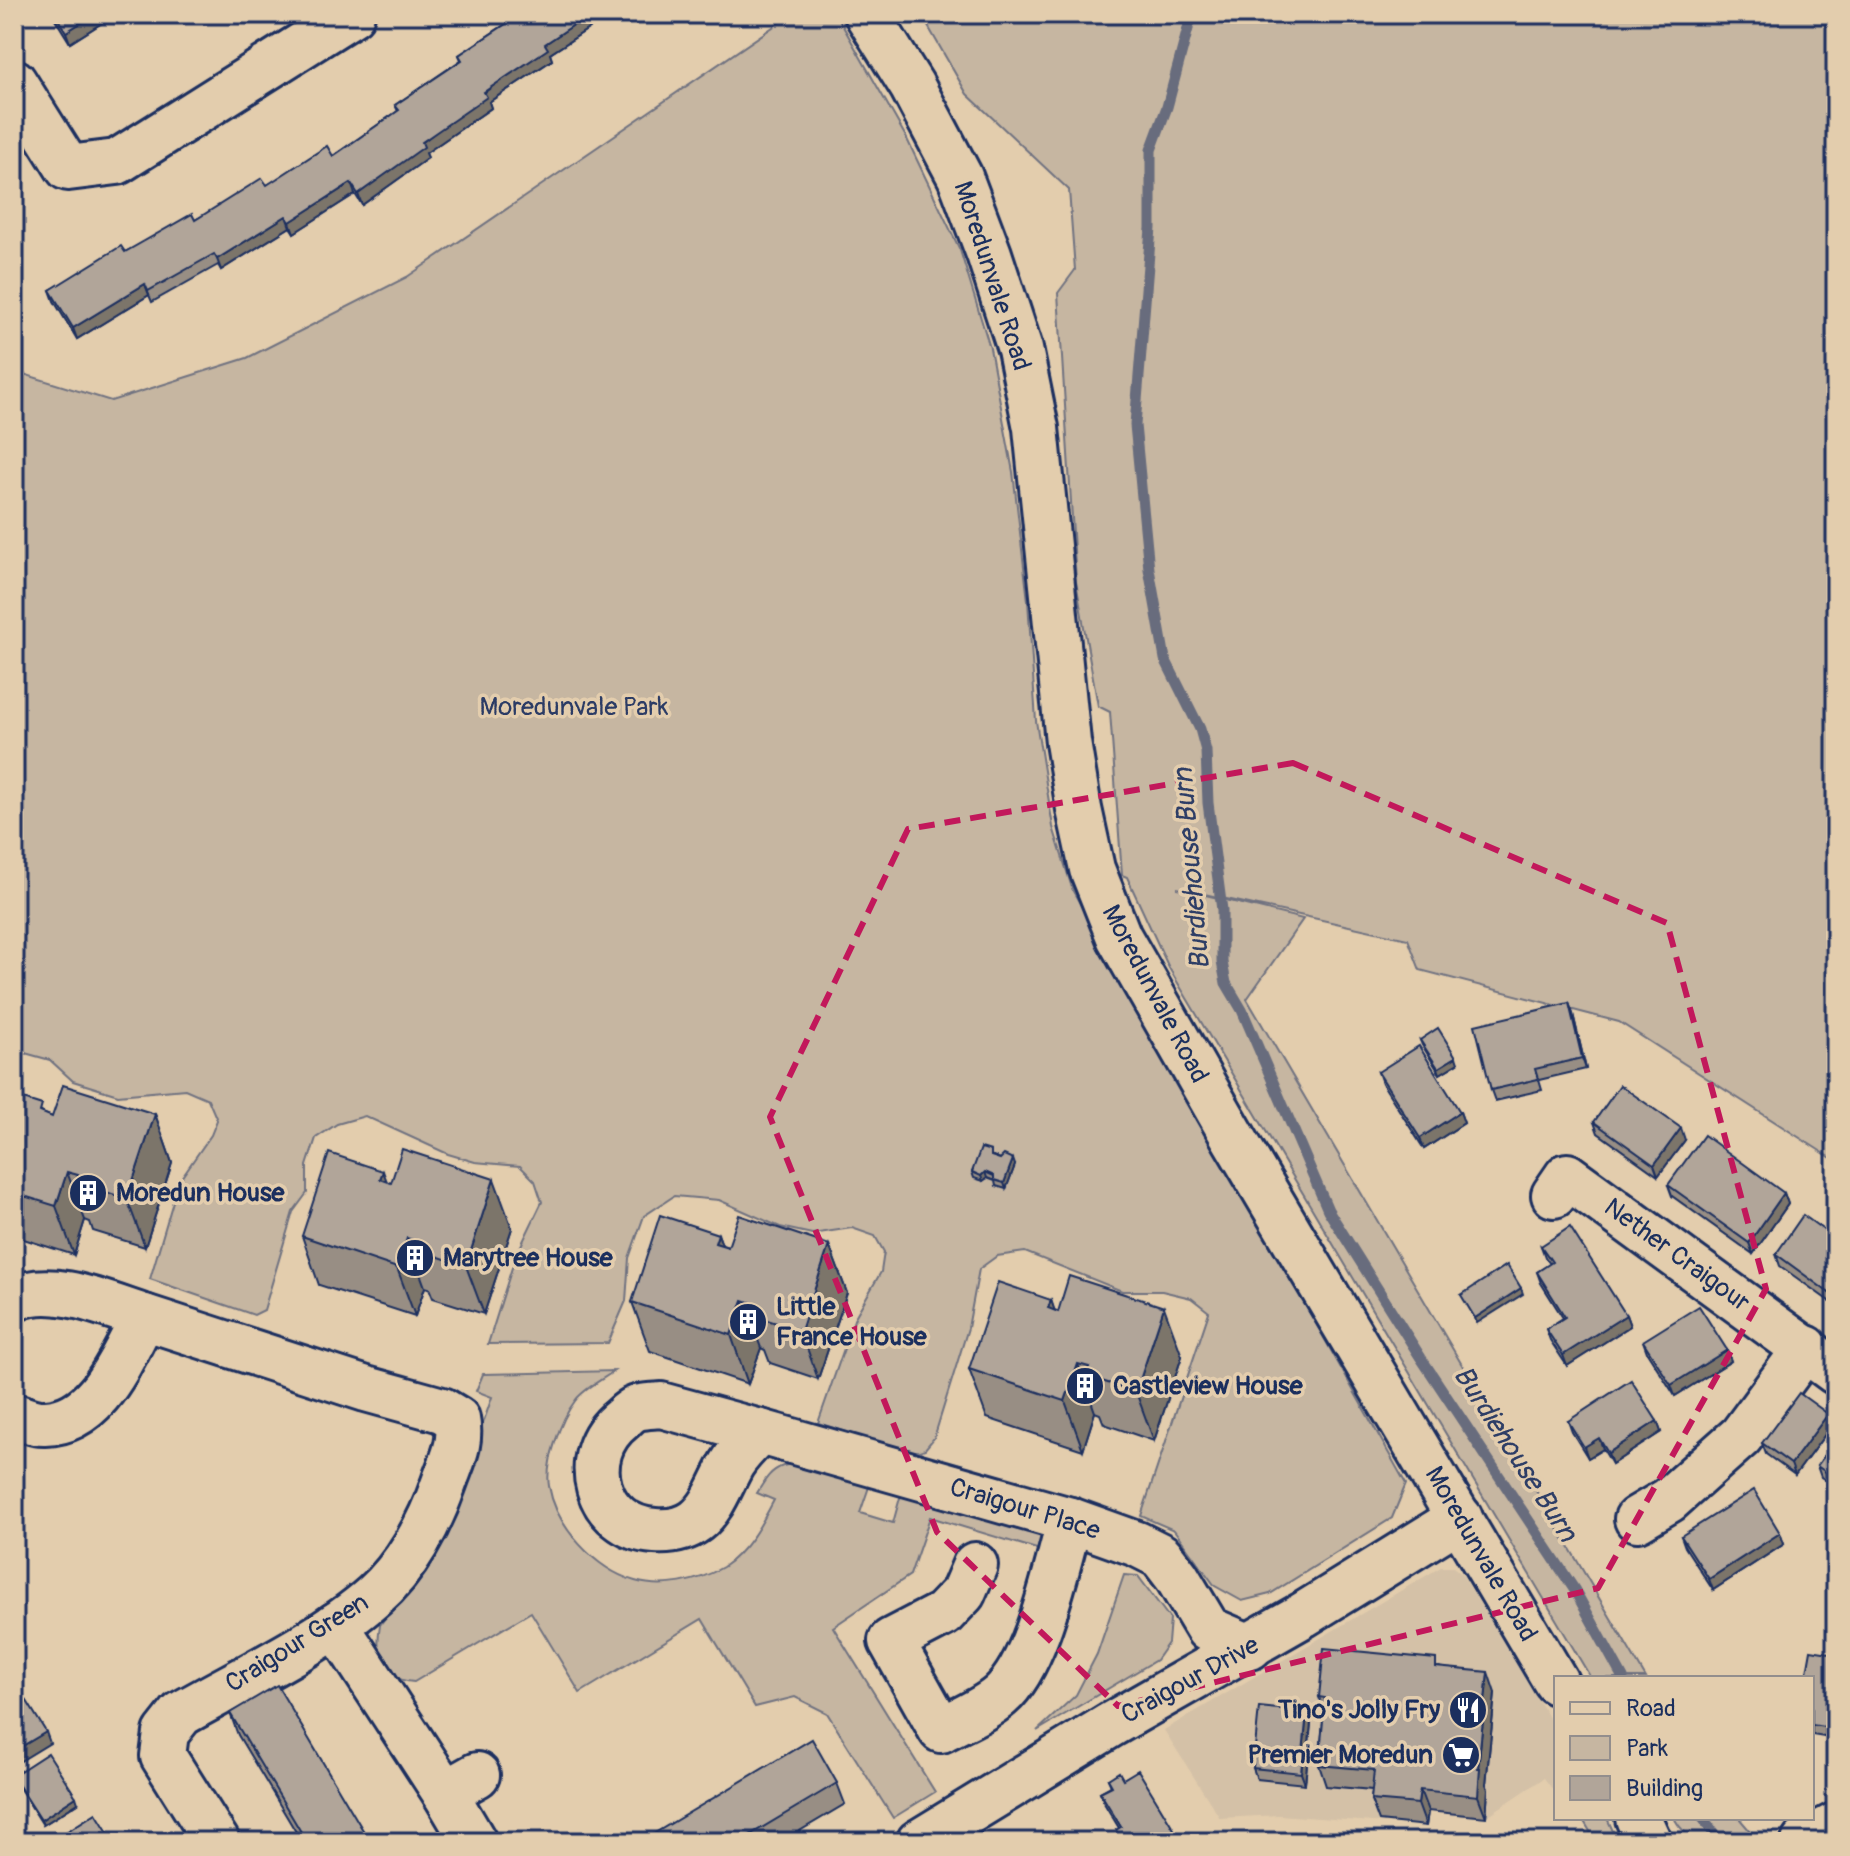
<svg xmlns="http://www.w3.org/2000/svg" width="1850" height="1856" viewBox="0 0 1850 1856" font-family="Pangolin,sans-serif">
  <rect width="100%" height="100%" fill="#e3cdad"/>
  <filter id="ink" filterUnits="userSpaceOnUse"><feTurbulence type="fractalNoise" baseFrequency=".0125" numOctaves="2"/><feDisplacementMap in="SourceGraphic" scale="16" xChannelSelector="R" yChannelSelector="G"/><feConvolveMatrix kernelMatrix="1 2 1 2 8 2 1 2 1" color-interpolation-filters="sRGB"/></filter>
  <g filter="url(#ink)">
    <path fill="#d4c1a7" d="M1441,1567H1453L1462,1574L1556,1729V1794L1544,1778L1486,1817L1428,1811L1426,1826L1279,1815L1220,1818L1164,1730Z"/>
    <g fill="#c6b6a1" stroke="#707280" stroke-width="2">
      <path d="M792,14H836L906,137L960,250L990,348L1013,472L1028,601L1036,721L1053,827L1073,891L1406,1484L1392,1518L1270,1594L1242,1601L1215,1586L1174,1530L1141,1516L1209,1312L1191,1298L1162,1291H1122L1025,1252L997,1256L979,1269L968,1328L934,1438L925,1449L914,1453L818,1423L855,1317L881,1272L884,1252L875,1236L852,1228L812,1234L780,1227L719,1200L674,1196L644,1216L629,1258L626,1301L608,1343L488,1344L515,1258L542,1202L535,1181L520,1166L475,1162L448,1154L365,1116L337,1124L316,1138L307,1166V1193L293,1212L264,1310L254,1315L150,1279L179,1181L211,1135L217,1120L208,1099L185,1089L118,1095L73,1081L50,1060L14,1050V371L111,401L247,358L407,277Z"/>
      <path d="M921,14H1016L1027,23L1034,14H1836V1161L1619,1022L1420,970L1408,939L1177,888L1303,919L1247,999L1646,1678H1591L1169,968L1127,877L1122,875L1110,712L1098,706L1076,582L1058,293L1075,270L1069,190L967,94Z"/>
      <path d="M614,1371C602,1380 583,1389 575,1401C561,1419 545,1463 549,1486C556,1527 595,1569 635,1581C663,1589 698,1582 723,1567C747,1551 761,1525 774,1500L757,1493C764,1482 769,1471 783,1466C803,1459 849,1478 870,1484L860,1513L893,1523L901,1494L1051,1539L1053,1554L930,1517L910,1575L833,1627L935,1792L893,1818L827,1713L795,1697L755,1707L702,1619L580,1693L531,1612L414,1682C380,1679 375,1655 380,1625L443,1540L492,1397L476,1391L483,1374Z"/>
      <path d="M1124,1575L1138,1576L1170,1619L1168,1643L1156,1660L1037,1731L1076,1695L1097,1654Z"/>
      <path d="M1582,1818H1607L1618,1842H1577L1591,1833Z"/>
      <path d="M1674,1818H1739L1756,1838C1745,1843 1708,1845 1697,1840C1687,1836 1679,1827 1674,1818Z"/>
    </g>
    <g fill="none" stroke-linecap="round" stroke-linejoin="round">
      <g stroke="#686c7d" stroke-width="11">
        <path d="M1189,14L1190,21L1167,107L1151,150V228L1135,425L1149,569L1165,659L1200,729L1206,751L1208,803L1222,910V962L1226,983L1242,1010L1328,1210L1421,1358L1574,1589L1623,1678"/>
        <path d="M1703,1818L1720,1842"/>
      </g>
      <defs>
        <g id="minor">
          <path d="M867,14L912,86L960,177L989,254L1020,349L1036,428L1068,742L1079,809L1092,869L1119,937L1235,1140L1556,1682"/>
          <path d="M14,82L68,168L117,162L352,14"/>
          <path d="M1554,1195L1567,1176L1836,1372"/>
          <path d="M14,1299C51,1280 106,1305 144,1317C122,1356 99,1422 45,1423C35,1424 23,1418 14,1416"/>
          <path d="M144,1317L366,1389L442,1410L457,1419C462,1444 452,1460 444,1483C430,1524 406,1568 374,1596C322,1642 242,1679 181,1714L166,1733L163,1756L217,1842"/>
          <path d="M661,1405L760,1432C750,1442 739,1452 732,1464C721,1483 714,1507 696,1521C684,1530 669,1532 655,1531C596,1528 576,1455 622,1419C626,1415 631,1410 637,1408C644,1406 653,1406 661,1405Z"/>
          <path d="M760,1432L1070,1520L1137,1544L1161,1556L1177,1577L1208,1629L1250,1647"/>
          <path d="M1637,1519L1669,1500L1741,1436L1806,1348"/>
          <path d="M975,1565L963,1593L943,1614L891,1641L941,1730C959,1720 984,1710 1000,1696C1038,1663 1056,1568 1070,1520"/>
          <path d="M336,1625L445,1793L474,1842"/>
          <path d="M445,1793L477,1775"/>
          <path d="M1638,1818L1649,1842"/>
          <path d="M919,1842L1112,1724L1303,1615L1460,1518"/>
          <path d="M1804,1842L1836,1825"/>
        </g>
      </defs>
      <use href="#minor" stroke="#1b2f5e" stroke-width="50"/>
      <use href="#minor" stroke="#e3cdad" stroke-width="44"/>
    </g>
    <g fill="#988e84" stroke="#1b2f5e" stroke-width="2">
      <path d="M52,14H116L70,43Z"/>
      <path d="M521,14H611L550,54L552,60L489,102L491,108L426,153L428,158L362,205L355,194L294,233L290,227L221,270L218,265L152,302L149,295L77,339L54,301L50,290L125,252L195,220L267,185L333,156L398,111L395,105L461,60L459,55Z"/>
      <path d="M1569,1003L1573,1014L1586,1069L1539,1080L1542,1090L1495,1101L1491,1090Z"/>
      <path d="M1420,1040L1458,1063L1440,1074L1422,1045Z"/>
      <path d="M1378,1072L1460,1112L1464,1123L1424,1149L1382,1083Z"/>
      <path d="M14,1096L45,1114L52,1117L155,1114L172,1163L145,1247L93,1231L90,1222L85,1220L74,1255L14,1236Z"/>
      <path d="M1594,1122L1685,1140L1658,1176L1598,1133Z"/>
      <path d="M993,1156L1015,1165L1006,1189L996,1186L995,1181L987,1178L983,1181L974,1178L972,1172Z"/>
      <path d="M387,1182L512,1228L484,1314L433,1298L429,1288L425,1287L415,1316L319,1285L302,1236Z"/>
      <path d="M1668,1185L1784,1193L1788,1204L1753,1254L1672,1196Z"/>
      <path d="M718,1234L722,1245L728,1247L829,1245L847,1293L818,1379L770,1363L765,1350L761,1348L748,1384L650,1351L632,1302Z"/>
      <path d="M1836,1239V1306L1780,1266L1776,1254Z"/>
      <path d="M1541,1246L1626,1315L1630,1326L1567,1366L1550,1340L1546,1329L1563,1318L1541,1283L1537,1272L1550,1264L1545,1257Z"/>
      <path d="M1051,1300L1054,1310L1182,1356L1154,1441L1104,1424L1100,1414L1095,1412L1083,1450L987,1418L969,1369Z"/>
      <path d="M1643,1341L1727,1350L1731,1361L1675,1396L1647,1352Z"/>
      <path d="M1828,1414L1832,1425L1795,1475L1766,1454L1762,1443Z"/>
      <path d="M1568,1421H1657L1661,1432L1612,1464L1603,1449L1588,1458L1572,1432Z"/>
      <path d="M1836,1440V1487L1821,1477L1817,1466Z"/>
      <path d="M1780,1533L1784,1544L1713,1590L1685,1547L1681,1536Z"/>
      <path d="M1836,1654V1739L1812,1735V1678Z"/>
      <path d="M1439,1667L1495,1693L1486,1784L1488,1789L1486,1817L1428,1811L1426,1826L1379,1821L1371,1800L1372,1790L1326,1786L1319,1765L1324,1712L1319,1697Z"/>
      <path d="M230,1713L370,1842H302L238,1735Z"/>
      <path d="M1311,1723L1305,1784L1257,1779L1253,1768Z"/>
      <path d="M14,1775L78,1803L43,1825L15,1781Z"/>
      <path d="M1108,1779H1123L1175,1831L1179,1842H1121L1116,1830L1119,1828L1104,1803L1100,1792L1111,1786Z"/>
      <path d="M837,1783L845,1804L781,1842H640Z"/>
    </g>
    <g fill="#7c746b" stroke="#1b2f5e" stroke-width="2">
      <path d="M95,14H116L70,43L66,32Z"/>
      <path d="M590,14H611L550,54L552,60L489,102L491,108L426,153L428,158L362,205L358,194L545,44Z"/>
      <path d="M351,183L355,194L294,233L290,222Z"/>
      <path d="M286,216L290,227L221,270L217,259Z"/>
      <path d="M145,284L149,295L77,339L73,328Z"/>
      <path d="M1569,1003L1573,1014L1586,1069L1582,1058Z"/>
      <path d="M1456,1057L1458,1063L1440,1074L1438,1068Z"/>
      <path d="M1460,1112L1464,1123L1424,1149L1420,1138Z"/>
      <path d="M155,1114L172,1163L145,1247L127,1199Z"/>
      <path d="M1681,1128L1685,1140L1658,1176L1654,1165Z"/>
      <path d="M1013,1159L1015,1165L1006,1189L1004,1183Z"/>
      <path d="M383,1171L401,1219L380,1179Z"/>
      <path d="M67,1172L85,1220L74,1255L56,1206Z"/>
      <path d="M985,1172L987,1178L983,1181L981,1176Z"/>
      <path d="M494,1179L512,1228L484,1314L466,1266Z"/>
      <path d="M1784,1193L1788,1204L1753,1254L1749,1243Z"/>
      <path d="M718,1234L736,1283L715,1243Z"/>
      <path d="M407,1238L425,1287L415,1316L397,1268Z"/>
      <path d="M829,1245L847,1293L818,1379L801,1331Z"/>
      <path d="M1521,1288L1523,1294L1477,1323L1475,1318Z"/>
      <path d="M743,1300L761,1348L748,1384L731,1335Z"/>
      <path d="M1051,1300L1068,1349L1048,1308Z"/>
      <path d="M1164,1307L1182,1356L1154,1441L1136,1392Z"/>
      <path d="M1626,1315L1630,1326L1567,1366L1563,1355Z"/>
      <path d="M1727,1350L1731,1361L1675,1396L1671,1385Z"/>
      <path d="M1078,1364L1095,1412L1083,1450L1065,1401Z"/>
      <path d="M1828,1414L1832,1425L1795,1475L1791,1464Z"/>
      <path d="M1657,1421L1661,1432L1612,1464L1608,1453Z"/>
      <path d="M1599,1438L1603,1449L1588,1458L1584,1447Z"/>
      <path d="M1780,1533L1784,1544L1713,1590L1709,1579Z"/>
      <path d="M1488,1672L1495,1693L1486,1784L1488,1789L1486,1817L1478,1796V1768Z"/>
      <path d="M1307,1712L1311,1723L1305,1784L1301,1773Z"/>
      <path d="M46,1732L50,1743L14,1765V1751Z"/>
      <path d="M1420,1790L1428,1811L1426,1826L1418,1804Z"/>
      <path d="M76,1797L78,1803L43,1825L41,1820Z"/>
    </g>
    <g fill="#b1a599" stroke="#1b2f5e" stroke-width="2">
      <path d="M55,14H95L66,32Z"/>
      <path d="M521,14H590L545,44L548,49L484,92L487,97L422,142L424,147L358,194L351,183L290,222L286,216L217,259L214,254L148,291L145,284L73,328L50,290L121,246L125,252L192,214L195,220L262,178L267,185L327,146L333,156L399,110L395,105L462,60L459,55Z"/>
      <path d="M1569,1003L1582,1058L1535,1069L1538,1079L1491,1090L1475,1025Z"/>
      <path d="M1438,1028L1456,1057L1438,1068L1420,1040Z"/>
      <path d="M1419,1046L1460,1112L1420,1138L1378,1072Z"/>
      <path d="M63,1085L155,1114L127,1199L76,1182L78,1175L67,1172L56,1206L14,1193V1096L42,1105L40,1112L52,1117Z"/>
      <path d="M1620,1085L1681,1128L1654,1165L1594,1122Z"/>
      <path d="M1704,1135L1784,1193L1749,1243L1668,1185Z"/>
      <path d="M981,1148L991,1151V1156L1000,1159L1004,1155L1013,1159L1004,1183L994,1180V1176L985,1172L981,1176L972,1172Z"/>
      <path d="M402,1149L494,1179L466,1266L415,1249L418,1242L407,1238L397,1268L302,1236L329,1153L383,1171L380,1179L391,1183Z"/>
      <path d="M660,1215L718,1234L715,1243L728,1247L739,1215L829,1245L801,1331L752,1315L755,1304L743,1300L731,1335L632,1302Z"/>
      <path d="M1803,1215L1836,1239V1298L1776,1254Z"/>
      <path d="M1570,1227L1626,1315L1563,1355L1546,1329L1565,1317L1537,1272L1552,1262L1541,1246Z"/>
      <path d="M1507,1265L1521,1288L1475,1318L1461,1295Z"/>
      <path d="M1069,1276L1164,1307L1136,1392L1086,1376L1089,1367L1078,1364L1065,1401L969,1369L998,1282L1051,1300L1048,1308L1058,1312Z"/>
      <path d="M1699,1306L1727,1350L1671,1385L1643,1341Z"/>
      <path d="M1631,1380L1657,1421L1608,1453L1599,1438L1584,1447L1568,1421Z"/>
      <path d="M1799,1393L1828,1414L1791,1464L1762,1443Z"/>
      <path d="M1836,1440V1479L1817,1466Z"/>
      <path d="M1754,1490L1780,1533L1709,1579L1681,1536Z"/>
      <path d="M1324,1648L1436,1659V1667L1488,1672L1478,1768H1480L1478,1796L1420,1790L1418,1804L1371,1800L1374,1770L1319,1765L1325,1698L1319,1697Z"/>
      <path d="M1811,1650L1836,1654V1729L1812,1725V1678H1806Z"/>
      <path d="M14,1680L46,1732L14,1751Z"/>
      <path d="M277,1685L370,1842H307L230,1713Z"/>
      <path d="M1259,1707L1307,1712L1301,1773L1253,1768Z"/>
      <path d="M812,1739L837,1783L738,1842H640Z"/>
      <path d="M48,1753L76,1797L41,1820L14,1778V1775Z"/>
      <path d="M1138,1770L1175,1831L1157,1842H1123L1116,1830L1121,1827L1100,1792L1112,1786L1108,1779L1119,1772L1123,1779Z"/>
      <path d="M96,1813L114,1842H57L55,1839Z"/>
    </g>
  </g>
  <path fill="none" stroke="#c2185b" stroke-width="6" stroke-dasharray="16 10" stroke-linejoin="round" d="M1293,763L1667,923L1766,1289L1598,1588L1118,1706L937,1532L770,1117L908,829Z"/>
  <defs>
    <symbol id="building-disc" viewBox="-11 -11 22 22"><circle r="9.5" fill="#1b2f5e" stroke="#e3cdad"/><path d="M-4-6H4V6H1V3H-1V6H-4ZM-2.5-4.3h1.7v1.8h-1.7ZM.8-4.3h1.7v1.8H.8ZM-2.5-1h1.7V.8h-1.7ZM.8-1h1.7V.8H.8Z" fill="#fff"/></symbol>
    <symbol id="restaurant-disc" viewBox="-11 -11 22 22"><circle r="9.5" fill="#1b2f5e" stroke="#e3cdad"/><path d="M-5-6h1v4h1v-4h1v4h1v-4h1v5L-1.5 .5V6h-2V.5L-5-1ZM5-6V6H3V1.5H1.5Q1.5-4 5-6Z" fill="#fff"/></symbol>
    <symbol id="supermarket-disc" viewBox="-11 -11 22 22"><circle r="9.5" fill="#1b2f5e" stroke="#e3cdad"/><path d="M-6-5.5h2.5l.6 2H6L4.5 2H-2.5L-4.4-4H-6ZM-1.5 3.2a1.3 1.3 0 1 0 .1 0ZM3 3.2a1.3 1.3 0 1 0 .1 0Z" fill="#fff"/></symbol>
  </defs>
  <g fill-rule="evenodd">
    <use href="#building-disc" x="66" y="1171" width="44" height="44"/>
    <use href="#building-disc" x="393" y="1236" width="44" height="44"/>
    <use href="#building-disc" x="726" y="1300" width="44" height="44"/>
    <use href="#building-disc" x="1063" y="1364" width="44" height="44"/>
    <use href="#restaurant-disc" x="1446" y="1688" width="44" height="44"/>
    <use href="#supermarket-disc" x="1439" y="1733" width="44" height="44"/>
  </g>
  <g text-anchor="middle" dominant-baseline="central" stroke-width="7" stroke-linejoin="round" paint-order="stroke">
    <g font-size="26" fill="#1b2f5e" stroke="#e3cdad">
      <text transform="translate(992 276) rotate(72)">Moredunvale Road</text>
      <text transform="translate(1155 994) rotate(62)">Moredunvale Road</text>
      <text transform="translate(1677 1255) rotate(36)">Nether Craigour</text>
      <text transform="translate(1025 1509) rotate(17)">Craigour Place</text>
      <text transform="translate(1481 1554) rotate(60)">Moredunvale Road</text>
      <text transform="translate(297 1643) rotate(-32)">Craigour Green</text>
      <text transform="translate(1190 1680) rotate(-29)">Craigour Drive</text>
    </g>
    <g font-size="26" fill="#2c3c65" stroke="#e3cdad">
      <text x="574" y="707">Moredunvale Park</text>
    </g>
    <g font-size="26" font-weight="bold" fill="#1b2f5e" stroke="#e3cdad" text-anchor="start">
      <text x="116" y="1193">Moredun House</text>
      <text x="443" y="1258">Marytree House</text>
      <text x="776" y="1307">Little<tspan x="776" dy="30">France House</tspan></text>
      <text x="1113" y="1386">Castleview House</text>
      <text x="1440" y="1710" text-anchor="end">Tino's Jolly Fry</text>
      <text x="1433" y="1755" text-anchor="end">Premier Moredun</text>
    </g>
    <g font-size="28" font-style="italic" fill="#2e3e66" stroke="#e3cdad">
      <text transform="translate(1192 869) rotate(-95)">Burdiehouse Burn</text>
      <text transform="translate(1515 1454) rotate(57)">Burdiehouse Burn</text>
    </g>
  </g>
  <rect width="1850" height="1856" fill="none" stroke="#e3cdad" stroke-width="48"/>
  <rect x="24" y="24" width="1802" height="1808" fill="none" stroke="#1b2f5e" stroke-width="3" filter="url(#ink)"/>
  <rect x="1554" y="1676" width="260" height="144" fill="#e3cdad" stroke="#938e8d" stroke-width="2"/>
  <rect x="1570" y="1702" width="40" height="12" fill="#e3cdad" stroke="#938e8d" stroke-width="2"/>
  <text x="1626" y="1716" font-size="24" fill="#1b2f5e">Road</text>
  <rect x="1570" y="1736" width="40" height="24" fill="#c6b6a1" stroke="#938e8d" stroke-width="2"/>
  <text x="1626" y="1756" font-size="24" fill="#1b2f5e">Park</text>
  <rect x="1570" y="1776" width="40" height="24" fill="#b1a599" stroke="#938e8d" stroke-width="2"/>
  <text x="1626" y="1796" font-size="24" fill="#1b2f5e">Building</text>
</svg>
